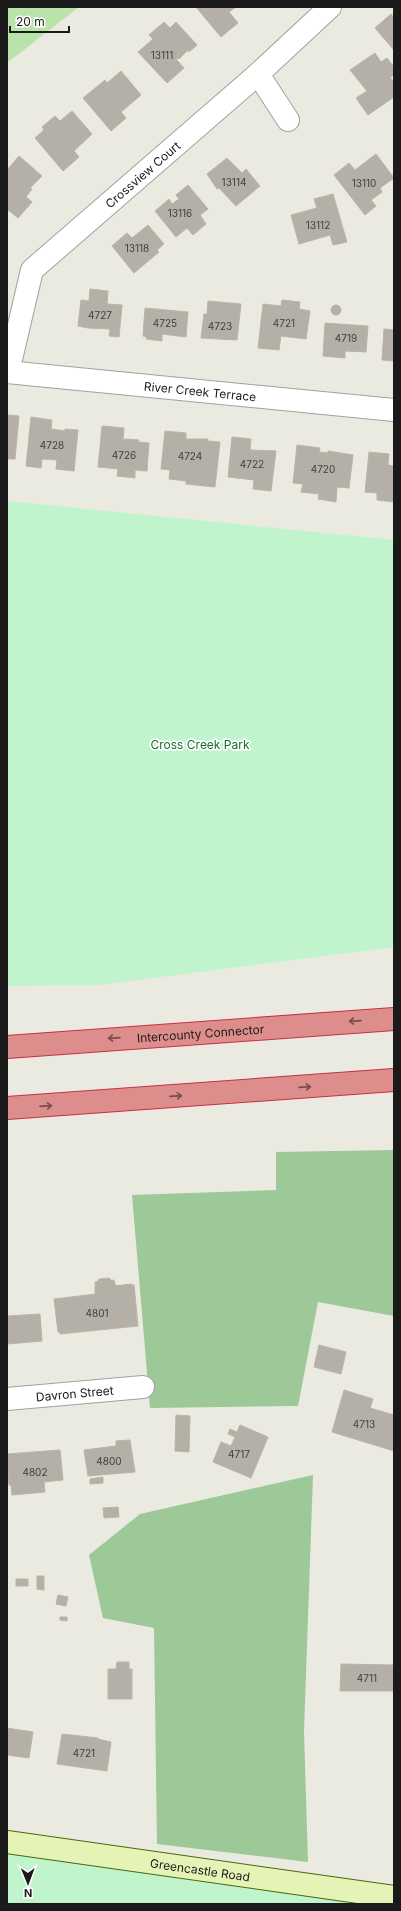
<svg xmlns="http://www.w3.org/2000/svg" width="401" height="1911" viewBox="0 0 401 1911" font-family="Inter,sans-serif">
  <rect width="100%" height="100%" fill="#ebeae0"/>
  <path fill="#bae3a9" d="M7,7H79L7,63Z"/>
  <g fill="#9dc898">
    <path d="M394,1150V1316L318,1302L298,1406L150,1408L132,1195L276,1190V1152Z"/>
    <path d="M313,1475L304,1731L308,1862L157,1844L154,1628L103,1618L89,1555L140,1514Z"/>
  </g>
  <g fill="#bff4cd">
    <path d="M7,501L394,540V947L98,985L7,986Z"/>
    <path d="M7,1842L394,1904H7Z"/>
  </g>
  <g fill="#b4b0a7" stroke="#bcb3a4">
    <path d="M196,7H236L229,12L238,23L221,37Z"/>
    <path d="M391,14L394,18V50L375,28Z"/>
    <path d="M164,22L170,28L176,22L197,45L189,52L188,50L179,59L177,58L176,59L184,68L167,83L138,52L153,39L149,35Z"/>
    <path d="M375,53L381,62L387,58L394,67V75L390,77L394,83V97L368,115L356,98L367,91L350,70Z"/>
    <path d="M121,71L141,95L121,112L126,118L111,131L83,98L105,80L107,83Z"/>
    <path d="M72,111L92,134L74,151L79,157L63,171L35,138L44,130L42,127L55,116L60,121Z"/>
    <path d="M376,154L394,178L380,188L382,192L371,200L376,206L365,215L334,175L349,163L355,170Z"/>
    <path d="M19,156L42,176L30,188L32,189L26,197L32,202L18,218L7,209V170Z"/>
    <path d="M227,158L242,173L246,169L260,186L236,206L219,188L217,189L207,174Z"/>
    <path d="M188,185L208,209L200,215L206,224L193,235L187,228L176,237L155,211L169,199L172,204L179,199L176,195Z"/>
    <path d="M333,194L347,242L333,245L330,235L299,244L291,215L317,208L314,199Z"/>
    <path d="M148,225L164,244L157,250L159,252L134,273L112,246L127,233L132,238Z"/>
    <path d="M90,289L108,291L107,304L122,305L119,337L109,336L110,329L88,328L78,326L81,300L89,301Z"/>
    <path d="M282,300L300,302L299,309L310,311L306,339L281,336L279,350L258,348L263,304L281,306Z"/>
    <path d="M208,301L241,304L237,340L201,338L204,314H207Z"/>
    <circle cx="336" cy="310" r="5"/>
    <path d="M145,308L188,312L186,337L162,334V341L146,339L147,337L143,336Z"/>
    <path d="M325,323L368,326L366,352L345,351V358L323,356Z"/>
    <path d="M384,329L394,330V361L382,360Z"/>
    <path d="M7,415L19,416L15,459H7Z"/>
    <path d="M31,417L52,420L51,429L65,431V429L78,430L74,471L56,469L57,460L42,459L41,468L26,466Z"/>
    <path d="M102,426L124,428L123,440L125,439L139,440L138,442L149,443L147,471L135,470V478L117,476L118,469L98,467Z"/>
    <path d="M165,431L186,433V439H208V441L220,442L215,487L186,484V481L169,479L170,470L161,469Z"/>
    <path d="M232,437L251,439L250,450L276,451L271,491L253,489L254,480L228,477Z"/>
    <path d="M297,445L320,448L319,452L328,453V451L353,455L349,488L337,487L336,502L318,499L319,494L301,492L303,484L293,483Z"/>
    <path d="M369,452L389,454L388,465L394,466V502L377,500V493L365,492Z"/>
    <path d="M109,1278L117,1286L134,1285L138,1326L60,1334L57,1300L95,1296V1287L99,1279Z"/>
    <path d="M114,1280L115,1286L132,1284L137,1323L58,1332L54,1299L96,1294L95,1282Z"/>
    <path d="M40,1314L42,1341L7,1344V1316Z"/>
    <path d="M319,1345L346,1352L341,1374L314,1367Z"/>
    <path d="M344,1390L373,1399L370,1408L394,1415V1451L332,1432Z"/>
    <path d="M176,1415L190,1416L189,1452L175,1451Z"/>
    <path d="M240,1425L268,1437L251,1478L213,1462L221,1442L231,1446L235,1437L228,1434L230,1429L237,1432Z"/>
    <path d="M130,1440L135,1472L88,1476L84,1450L116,1446V1441Z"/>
    <path d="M60,1450L63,1480L44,1482L45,1492L12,1495L11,1485H9L7,1454Z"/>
    <path d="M103,1477V1483L90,1484V1479Z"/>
    <path d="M118,1507L119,1517L104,1518L103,1508Z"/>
    <path d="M37,1576H44V1590L37,1589Z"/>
    <rect x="16" y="1579" width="12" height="7"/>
    <path d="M58,1595L68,1597L66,1606L56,1604Z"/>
    <path d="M60,1617H67V1621L60,1620Z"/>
    <path d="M117,1662H129V1669H132V1699H108V1669H116Z"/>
    <path d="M341,1664L394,1665V1691H340Z"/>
    <path d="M7,1728L33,1732L29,1758L7,1755Z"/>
    <path d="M62,1734L98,1738V1739L111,1742L107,1771L57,1764Z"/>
  </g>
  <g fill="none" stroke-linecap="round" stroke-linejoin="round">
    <defs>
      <g id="street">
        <path d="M258,74L288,120"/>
        <path id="s1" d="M7,372L394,410"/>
        <path id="s2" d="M8,372L32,270L258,74L330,7"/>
        <path id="s3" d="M7,1399L143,1387"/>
      </g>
      <g id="secondary">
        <path id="s4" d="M7,1842L394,1897"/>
      </g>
      <g id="highway">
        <path id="s5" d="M7,1047L394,1019"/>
        <path d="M7,1108L394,1080"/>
      </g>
    </defs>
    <use href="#street" stroke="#a1a1a1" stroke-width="24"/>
    <use href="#secondary" stroke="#4b670c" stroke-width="24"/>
    <use href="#highway" stroke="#c73047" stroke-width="24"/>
    <use href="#street" stroke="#fff" stroke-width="22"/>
    <use href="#secondary" stroke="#e5f4b6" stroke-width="22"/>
    <use href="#highway" stroke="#de8d8d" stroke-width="22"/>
  </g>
  <defs><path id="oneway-shaft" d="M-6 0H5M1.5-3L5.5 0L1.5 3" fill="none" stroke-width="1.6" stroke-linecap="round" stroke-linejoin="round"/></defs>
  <g stroke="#724e4e">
    <use href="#oneway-shaft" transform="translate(355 1021) rotate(176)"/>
    <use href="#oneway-shaft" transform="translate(114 1038) rotate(176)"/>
    <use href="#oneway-shaft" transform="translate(305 1087) rotate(-4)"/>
    <use href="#oneway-shaft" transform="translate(176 1096) rotate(-4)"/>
    <use href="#oneway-shaft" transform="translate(46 1106) rotate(-4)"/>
  </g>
  <g text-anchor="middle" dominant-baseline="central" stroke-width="3.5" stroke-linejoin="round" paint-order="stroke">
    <g font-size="10" fill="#40403d">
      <text x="162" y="55">13111</text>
      <text x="234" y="182">13114</text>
      <text x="364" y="183">13110</text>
      <text x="180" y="213">13116</text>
      <text x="318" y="225">13112</text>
      <text x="137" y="248">13118</text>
      <text x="100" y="315">4727</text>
      <text x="165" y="323">4725</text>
      <text x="284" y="323">4721</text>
      <text x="220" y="326">4723</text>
      <text x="346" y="338">4719</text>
      <text x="52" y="445">4728</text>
      <text x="124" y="455">4726</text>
      <text x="190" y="456">4724</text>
      <text x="252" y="464">4722</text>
      <text x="323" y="469">4720</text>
      <text x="97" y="1313">4801</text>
      <text x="364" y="1424">4713</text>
      <text x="239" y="1454">4717</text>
      <text x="109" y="1461">4800</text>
      <text x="35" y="1472">4802</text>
      <text x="367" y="1678">4711</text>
      <text x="84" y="1753">4721</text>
    </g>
    <g font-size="12" fill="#1a1a1a" stroke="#fff">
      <text stroke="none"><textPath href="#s2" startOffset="251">Crossview Court</textPath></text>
      <text stroke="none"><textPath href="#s1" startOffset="194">River Creek Terrace</textPath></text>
      <text stroke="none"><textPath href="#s5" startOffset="194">Intercounty Connector</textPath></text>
      <text stroke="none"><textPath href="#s3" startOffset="68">Davron Street</textPath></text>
      <text stroke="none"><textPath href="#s4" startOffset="195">Greencastle Road</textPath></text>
    </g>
    <g font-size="12" fill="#136e2c" stroke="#fff">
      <text x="200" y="744">Cross Creek Park</text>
    </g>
  </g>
  <rect width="401" height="1911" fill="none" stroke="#1a1a1a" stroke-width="16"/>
  <g transform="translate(28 1883) rotate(179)" stroke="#ffffff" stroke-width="3" paint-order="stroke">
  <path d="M0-3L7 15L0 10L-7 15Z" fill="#1a1a1a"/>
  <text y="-6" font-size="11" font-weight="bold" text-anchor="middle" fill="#1a1a1a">N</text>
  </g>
  <path d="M10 26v6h59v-6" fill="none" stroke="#1a1a1a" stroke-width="2"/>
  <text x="16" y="26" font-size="12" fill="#1a1a1a" stroke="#ffffff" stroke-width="3" paint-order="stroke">20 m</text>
</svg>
